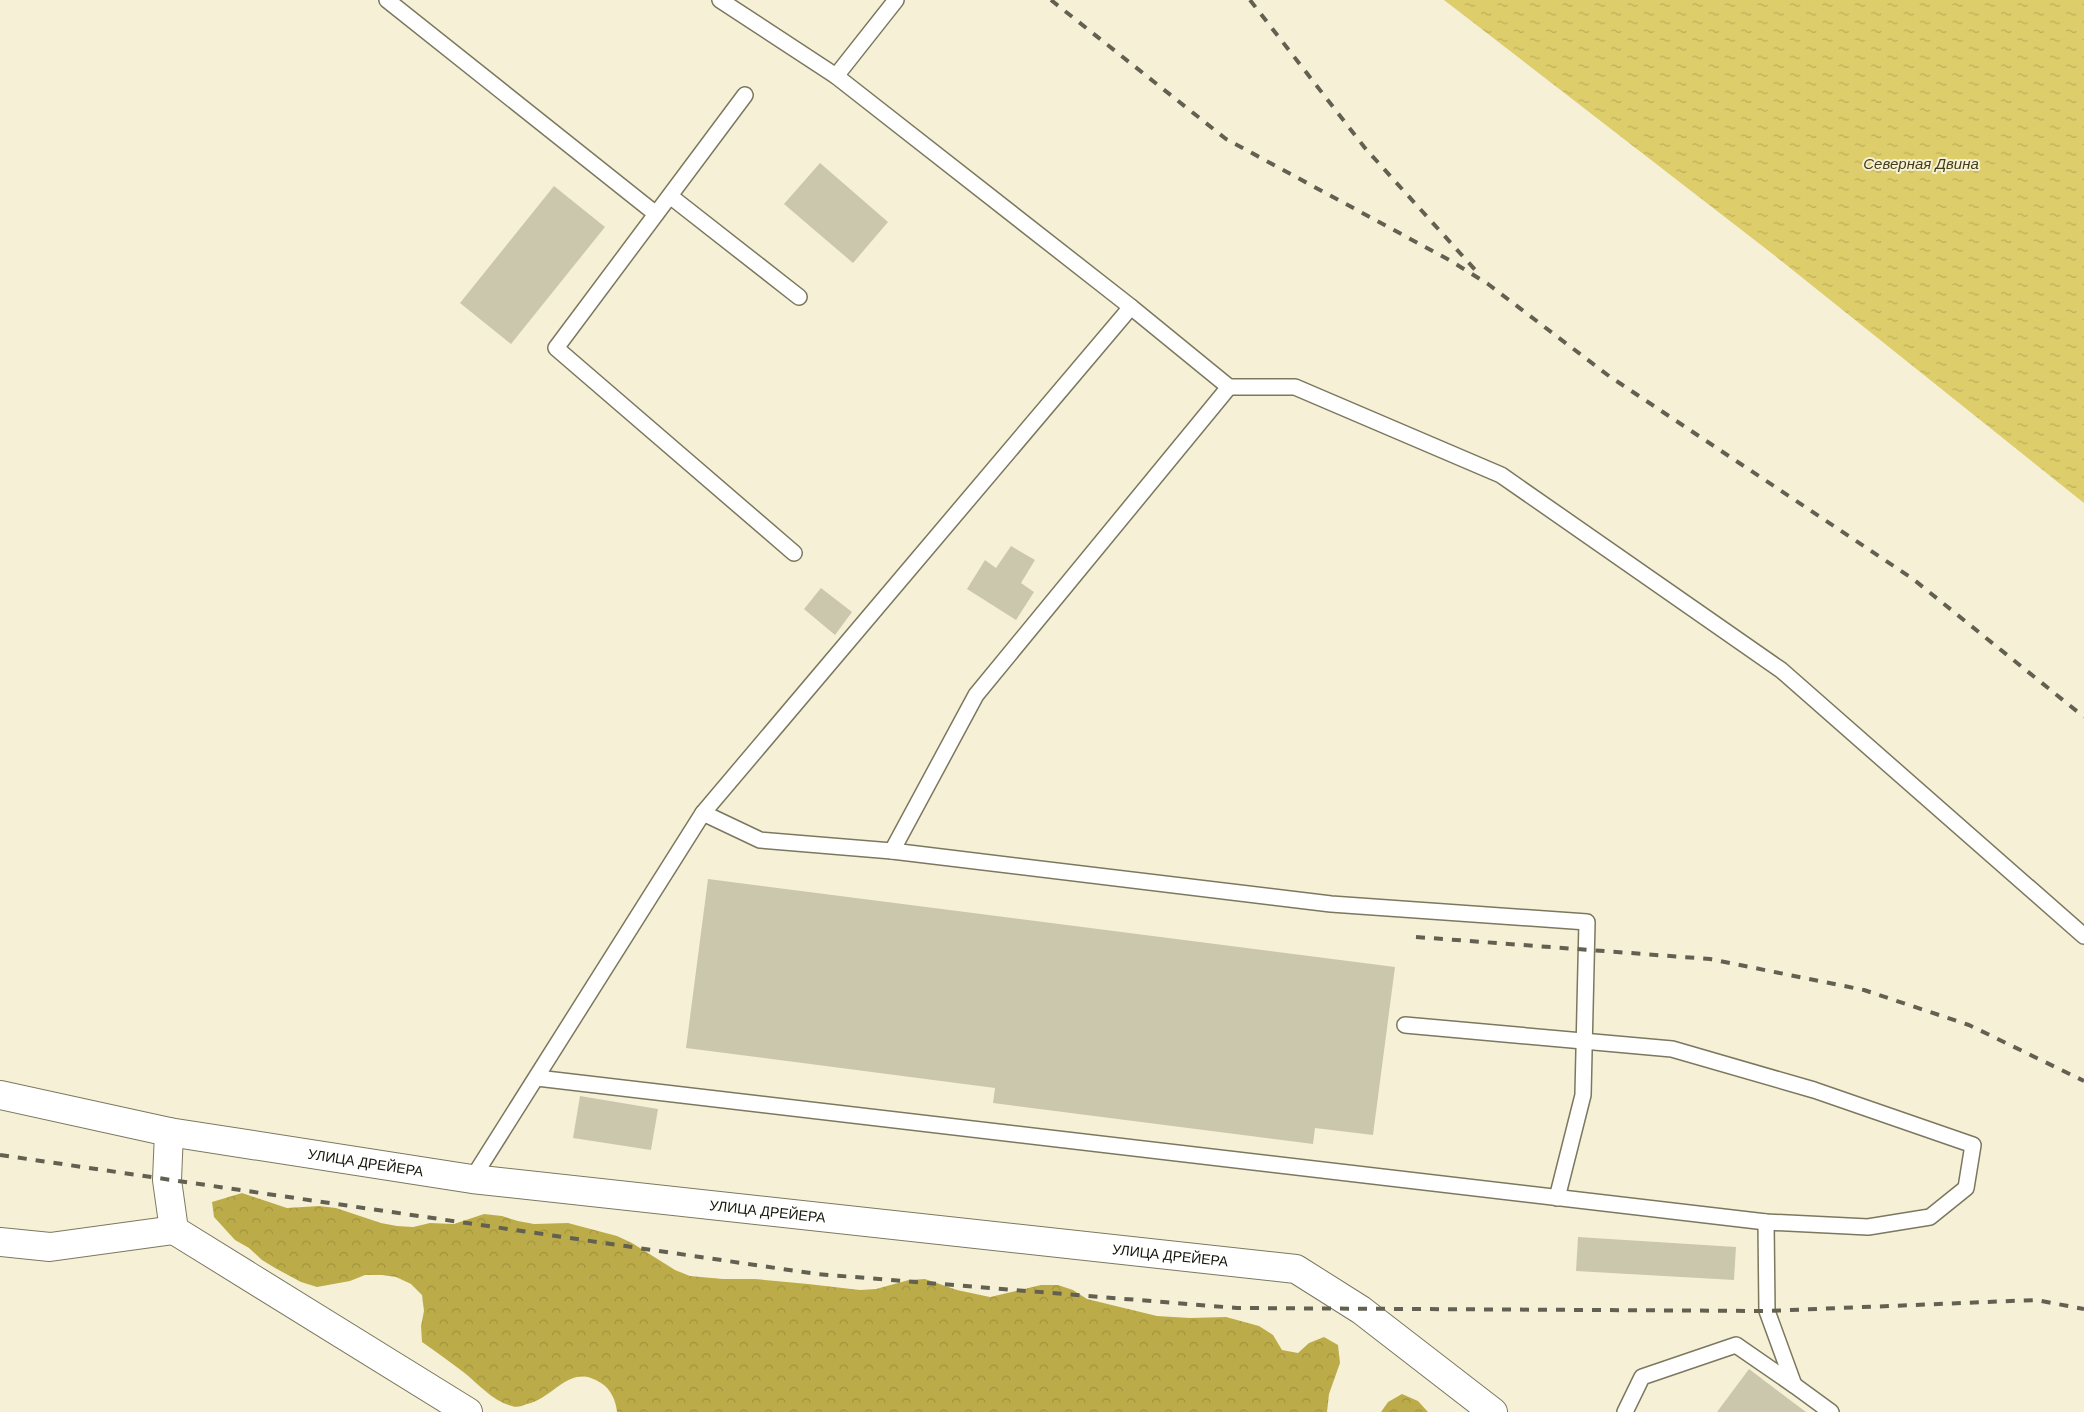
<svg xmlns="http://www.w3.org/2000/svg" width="2084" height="1412" viewBox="0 0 2084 1412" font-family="Helvetica,sans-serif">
  <defs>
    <pattern id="forest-crowns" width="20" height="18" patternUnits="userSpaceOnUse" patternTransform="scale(1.25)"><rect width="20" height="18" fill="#bcac49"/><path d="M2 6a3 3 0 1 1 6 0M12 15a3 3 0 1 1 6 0" fill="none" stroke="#a1933e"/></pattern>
    <pattern id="water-ripples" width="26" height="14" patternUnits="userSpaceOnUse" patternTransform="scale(1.25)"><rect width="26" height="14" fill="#ddcd6b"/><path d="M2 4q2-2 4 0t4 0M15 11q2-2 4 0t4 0" fill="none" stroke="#bdaf5b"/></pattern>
  </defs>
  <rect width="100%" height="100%" fill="#f6f1d6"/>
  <g fill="url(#forest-crowns)">
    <path d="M242,1193L287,1208L319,1206L336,1208L381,1223L397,1226L413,1227L430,1223L454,1224L484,1214L502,1216L518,1221L534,1224L568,1223L617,1236L632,1243L675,1270L690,1276L723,1279H755L808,1284L860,1290L876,1289L909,1280L925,1279L957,1290L990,1297L1041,1285H1058L1073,1290L1087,1299L1157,1316L1190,1318L1226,1317L1259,1326L1273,1335L1282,1350L1298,1353L1309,1343L1324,1337L1338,1345L1340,1363L1329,1394L1327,1412H617C616,1401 611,1389 601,1383C569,1362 555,1398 527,1404C522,1406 517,1408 512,1406C492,1401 479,1384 462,1371C449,1361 436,1352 422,1342L421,1326L424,1311L422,1295L411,1284L396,1277L382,1275H365L350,1281L317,1287L301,1282L275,1268L262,1260L249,1248L235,1240L214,1217L212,1202Z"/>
    <path d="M1402,1394L1418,1401L1428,1412H1381L1388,1402Z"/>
  </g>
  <path fill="url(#water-ripples)" d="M1444,0H2084V503L1774,255Z"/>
  <g fill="#cbc7ad">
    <path d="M820,163L888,222L853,263L784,204Z"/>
    <path d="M554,186L605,227L511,344L460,303Z"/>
    <path d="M1011,546L1035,560L1021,583L1034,592L1016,620L967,589L985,560L996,568Z"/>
    <path d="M821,588L852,612L835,635L804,609Z"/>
    <path d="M708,879L1395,967L1373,1135L1315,1128L1313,1144L993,1103L995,1088L686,1048Z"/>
    <path d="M580,1096L658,1109L651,1150L573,1138Z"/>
    <path d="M1578,1237L1736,1247L1734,1280L1576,1271Z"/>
    <path d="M1749,1369L1806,1412H1717Z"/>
  </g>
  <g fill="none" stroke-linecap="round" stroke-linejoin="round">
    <defs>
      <g id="lane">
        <path d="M387,0L656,214"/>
        <path d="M720,0L836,76"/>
        <path d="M745,95L556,348L794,553"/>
        <path d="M670,196L799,297"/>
        <path d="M1229,387H1295L1501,475L1781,670L2084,936"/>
        <path d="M703,813L760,840L892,851L976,695L1229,387L1131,307"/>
        <path d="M892,851L1331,904L1587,922L1583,1095L1557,1198"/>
        <path d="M537,1078L1766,1222L1868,1227L1930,1217L1966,1188L1973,1145L1814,1090L1672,1049L1405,1025"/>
        <path d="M472,1179L703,813L1131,307L836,76L896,0"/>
        <path d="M1794,1385L1831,1412"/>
        <path d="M1625,1412L1642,1377L1736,1345L1794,1385L1767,1311L1766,1222"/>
      </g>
      <g id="street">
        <path d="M0,1095L169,1132L167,1180L174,1230L468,1412"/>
        <path d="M0,1242L50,1247L174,1230"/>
      </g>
      <g id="secondary">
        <path id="s1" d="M169,1132L472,1179L1296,1269L1361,1310L1493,1412"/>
      </g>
    </defs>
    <use href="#lane" stroke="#7b785f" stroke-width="18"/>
    <use href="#street" stroke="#7b785f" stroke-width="30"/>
    <use href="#secondary" stroke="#7b785f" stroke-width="30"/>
    <use href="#lane" stroke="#fff" stroke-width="15"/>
    <use href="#street" stroke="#fff" stroke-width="28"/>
    <use href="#secondary" stroke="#fff" stroke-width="28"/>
    <g stroke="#626050" stroke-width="4" stroke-dasharray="9 9" stroke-linecap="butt">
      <path d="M1051,0L1226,139L1451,261L1488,284L1609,376L1913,579L2084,717"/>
      <path d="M1250,0L1365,148L1478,273"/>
      <path d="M1416,937L1710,959L1864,990L1969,1025L2084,1081"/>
      <path d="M0,1155L817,1274L1237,1308L1767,1311L2036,1300L2084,1309"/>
    </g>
  </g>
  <g text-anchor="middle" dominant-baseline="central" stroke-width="4" stroke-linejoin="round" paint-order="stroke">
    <g font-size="14" fill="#16150b" stroke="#f6f1d6">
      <text stroke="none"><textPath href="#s1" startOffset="199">УЛИЦА ДРЕЙЕРА</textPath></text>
      <text stroke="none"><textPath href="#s1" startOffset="604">УЛИЦА ДРЕЙЕРА</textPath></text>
      <text stroke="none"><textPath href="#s1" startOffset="1009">УЛИЦА ДРЕЙЕРА</textPath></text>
    </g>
    <g font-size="15" font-style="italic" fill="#453f15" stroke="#f6f1d6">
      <text x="1921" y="163">Северная Двина</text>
    </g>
  </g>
</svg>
